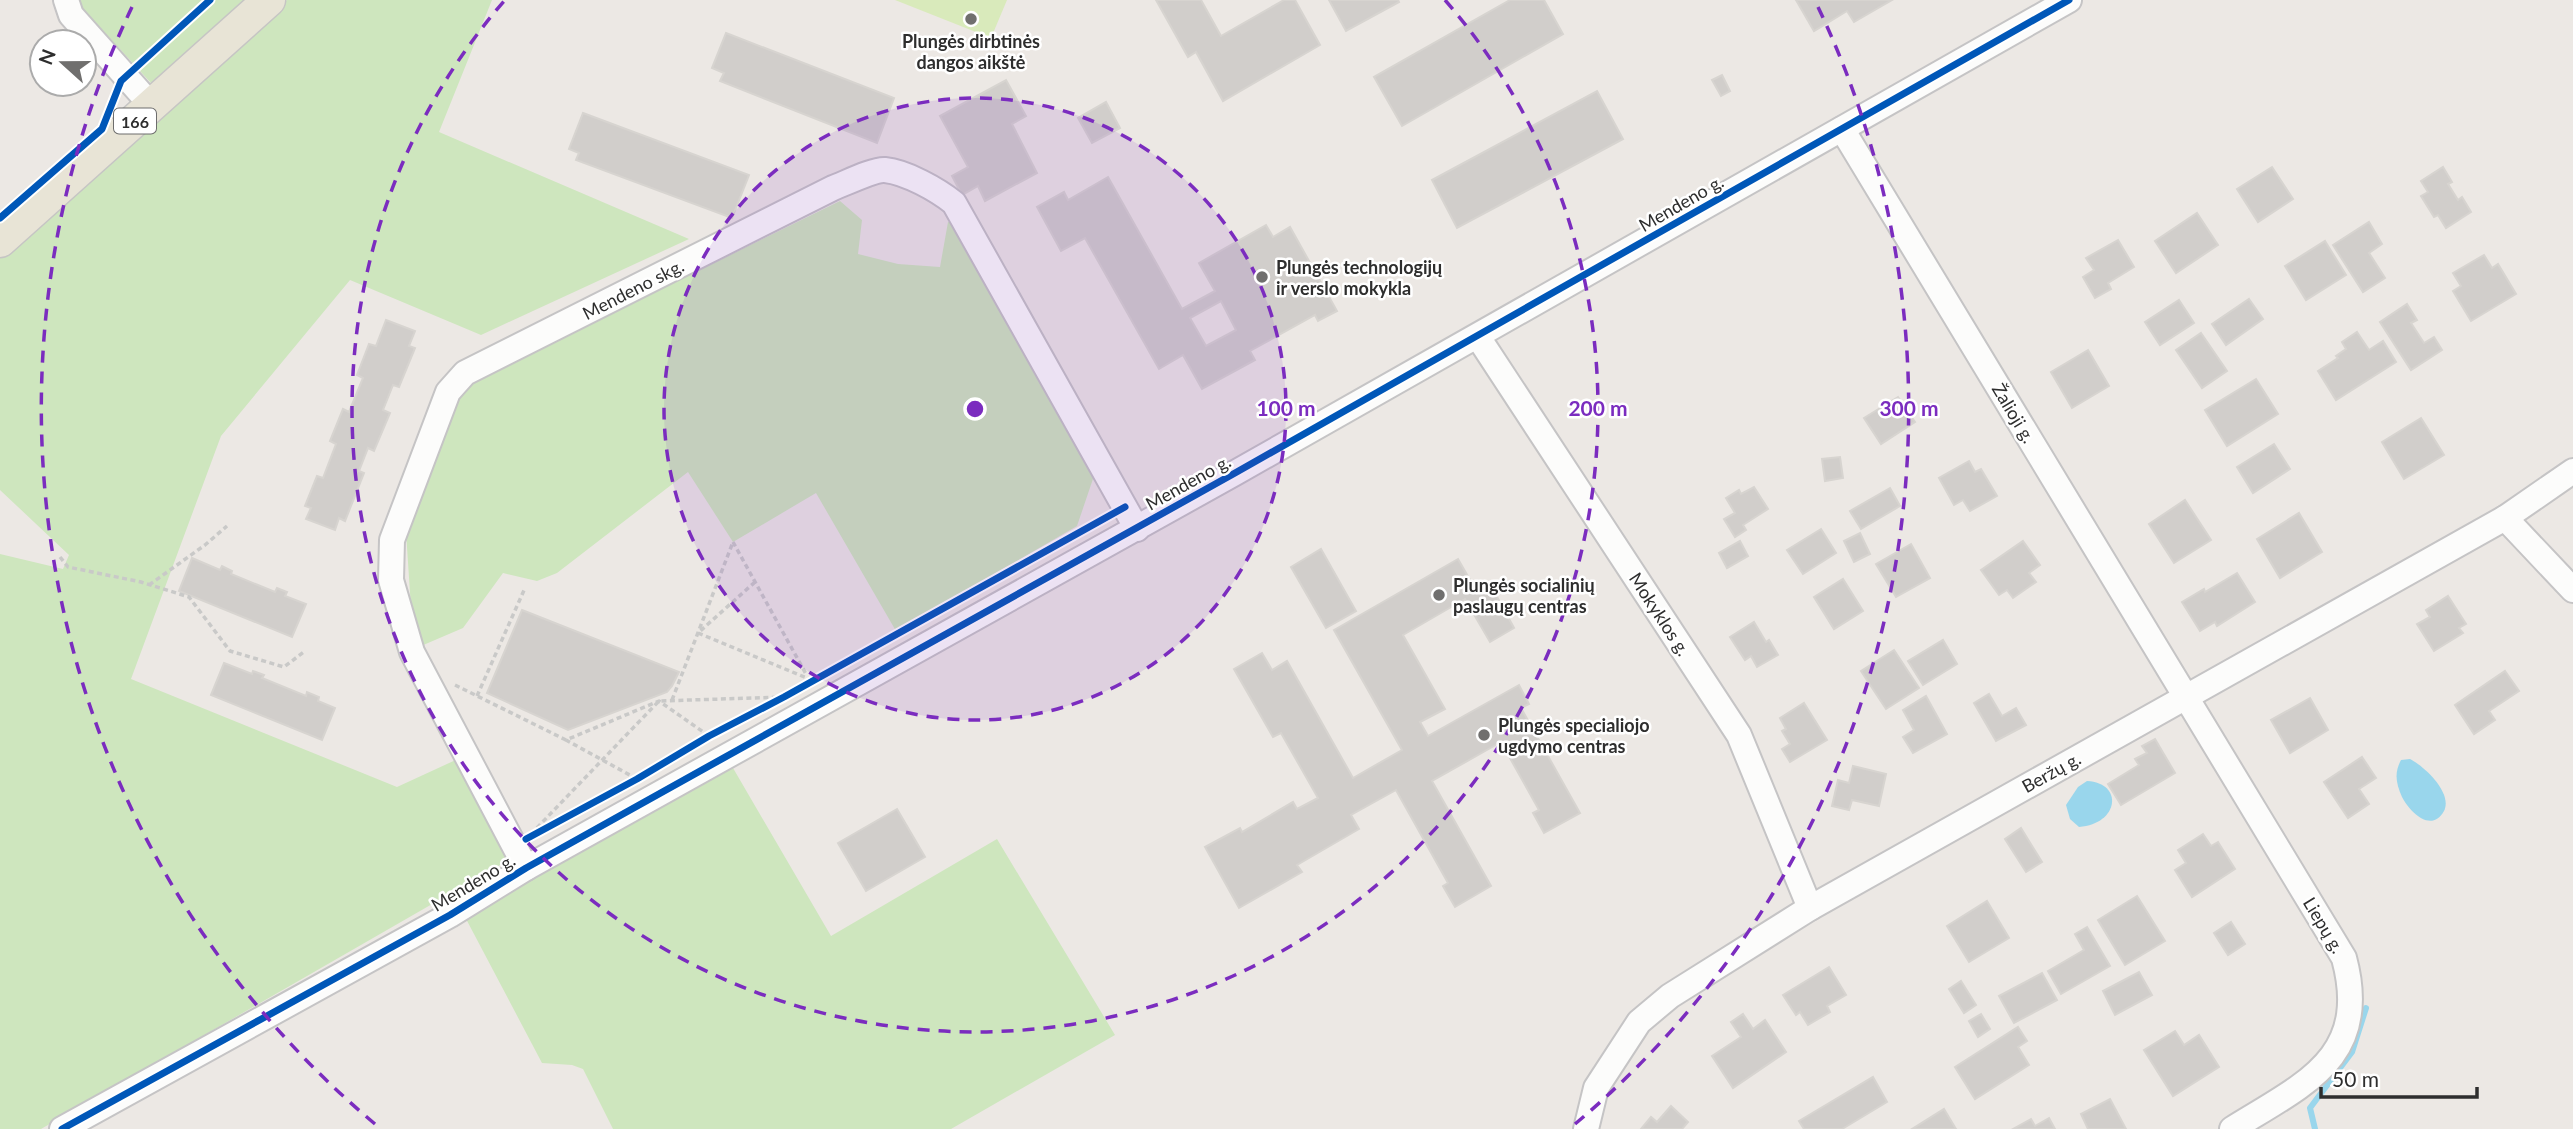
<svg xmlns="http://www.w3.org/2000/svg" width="2573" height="1129" viewBox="0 0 2573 1129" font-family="Lato,sans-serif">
  <rect width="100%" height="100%" fill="#ece8e4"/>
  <g fill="#cee6be">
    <path d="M75,0H244L151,83Z"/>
    <path d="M287,0H492L439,132L689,239L481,335L350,280L221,436L131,679L397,787L460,758L512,858L41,1129H0V554L63,569L69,555L0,490V257Z"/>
    <path d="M840,201L862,220L858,254L898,264L940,267L948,222L958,224L1095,473L1077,526L896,631L816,493L733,542L688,472L557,573L537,581L503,573L463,628L421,646L412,623L406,532L461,387Z"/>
    <path d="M733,768L831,936L997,839L1115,1035L951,1129H613L583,1069L572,1065L542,1063L465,917Z"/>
  </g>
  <path fill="#d9eabb" d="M895,0H1007L991,38Z"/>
  <g fill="#99d6ec">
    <path d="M2410,759C2424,766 2453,793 2444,811C2431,834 2409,811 2402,797C2396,783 2394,773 2401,760Z"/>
    <path d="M2087,781C2124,783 2119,824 2079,827L2070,819L2066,805L2078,787Z"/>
  </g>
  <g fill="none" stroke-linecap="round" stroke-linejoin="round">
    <path stroke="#99d6ec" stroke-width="6" d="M2315,1129L2310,1108L2352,1052L2366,1008"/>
  </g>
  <g fill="#d1cecb" stroke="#d7d4d0" stroke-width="2" fill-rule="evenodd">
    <path d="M1156,0H1201L1221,36L1284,0H1295L1320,45L1223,101L1196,52L1188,57Z"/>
    <path d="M1329,0H1398L1399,2L1346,31Z"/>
    <path d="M1510,0H1544L1563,34L1402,126L1374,77Z"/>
    <path d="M1796,0H1892L1854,22L1847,11L1814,31Z"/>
    <path d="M726,33L894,98L877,143L720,81L724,73L712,68Z"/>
    <path d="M1722,75L1730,91L1721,96L1712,80Z"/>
    <path d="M1006,80L1026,116L1012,124L1037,173L985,201L978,186L962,195L952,176L968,167L940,116Z"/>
    <path d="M1597,91L1623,139L1457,228L1432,180Z"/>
    <path d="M1106,102L1120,128L1092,143L1078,118Z"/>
    <path d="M583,113L749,175L732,218L576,160L579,153L569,149Z"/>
    <path d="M2272,167L2293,199L2258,222L2237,189Z"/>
    <path d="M2443,167L2452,182L2448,184L2458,200L2462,197L2471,212L2446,228L2438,215L2434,217L2421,196L2428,192L2421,181Z"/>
    <path d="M1108,177L1182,309L1215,291L1199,263L1266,225L1273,237L1290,227L1337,311L1318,321L1315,315L1250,351L1255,360L1202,389L1183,355L1159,369L1085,238L1061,251L1037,207L1064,192L1068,200ZM1221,301L1236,330L1206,346L1190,318Z"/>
    <path d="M2197,213L2218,245L2176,273L2155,241Z"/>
    <path d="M2369,222L2382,244L2369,253L2385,278L2363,292L2333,245Z"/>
    <path d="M2118,240L2134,267L2108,283L2111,289L2095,298L2083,277L2094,270L2086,258Z"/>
    <path d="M2325,241L2346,275L2306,300L2285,266Z"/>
    <path d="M2484,255L2492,268L2498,264L2516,294L2471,321L2453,291L2461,286L2453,273Z"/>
    <path d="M2249,299L2263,319L2226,345L2212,324Z"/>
    <path d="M2179,300L2194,323L2160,345L2145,322Z"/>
    <path d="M2407,304L2417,320L2411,323L2424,343L2434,337L2442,350L2411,370L2380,322Z"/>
    <path d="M386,320L415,331L409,346L415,348L399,387L393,385L383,410L390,413L374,451L368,448L359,471L364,473L345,521L339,518L335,530L306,519L311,508L305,506L317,476L323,478L336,444L330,441L343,409L349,412L363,378L357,375L369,344L376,346Z"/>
    <path d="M2357,332L2369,350L2383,341L2396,362L2336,400L2318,371L2338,358L2336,356L2346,349L2342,342Z"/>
    <path d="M2201,333L2227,371L2202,388L2176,350Z"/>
    <path d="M2088,350L2109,386L2072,408L2051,372Z"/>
    <path d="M2256,379L2278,414L2227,446L2205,410Z"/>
    <path d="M1898,397L1915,422L1881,444L1864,418Z"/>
    <path d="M2421,418L2444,455L2404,479L2382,442Z"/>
    <path d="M2274,444L2290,469L2253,493L2237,467Z"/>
    <path d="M1840,457L1843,478L1825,481L1822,459Z"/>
    <path d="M1969,461L1975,472L1981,469L1997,496L1970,511L1963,500L1954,505L1939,478Z"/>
    <path d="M1754,487L1768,509L1743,525L1746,530L1735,537L1724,519L1735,513L1726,498L1739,490L1741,494Z"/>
    <path d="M1890,488L1900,506L1861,529L1850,511Z"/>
    <path d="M2185,500L2211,540L2174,563L2149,524Z"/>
    <path d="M2299,513L2322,552L2280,578L2257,539Z"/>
    <path d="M1821,529L1836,553L1803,574L1787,550Z"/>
    <path d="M1860,533L1870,554L1854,562L1844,541Z"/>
    <path d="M1740,541L1748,556L1727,568L1719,553Z"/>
    <path d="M2023,541L2040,565L2029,573L2036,582L2013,598L2007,590L1999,595L1981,570Z"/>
    <path d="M1911,544L1930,578L1896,597L1876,564Z"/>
    <path d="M1321,549L1356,611L1326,628L1291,567Z"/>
    <path d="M192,558L220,570L222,566L232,571L231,574L275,592L277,588L287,592L285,596L306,604L292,637L179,591Z"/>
    <path d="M1458,559L1477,592L1490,584L1514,628L1490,642L1465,599L1403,635L1445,709L1420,722L1428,736L1519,685L1529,704L1521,708L1580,813L1544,833L1533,813L1539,810L1501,742L1432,781L1491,886L1455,907L1443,886L1448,883L1396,790L1351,815L1359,829L1297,865L1302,872L1239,908L1205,847L1240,828L1242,832L1293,802L1297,809L1318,798L1281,733L1273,737L1234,669L1262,653L1272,670L1287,661L1353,778L1402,750L1334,630Z"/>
    <path d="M2237,573L2255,602L2217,626L2215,622L2200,631L2182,602L2204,589L2205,592Z"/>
    <path d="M1843,579L1863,611L1834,629L1814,597Z"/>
    <path d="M2448,596L2466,624L2459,628L2463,633L2434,651L2417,624L2430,617L2426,610Z"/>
    <path d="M522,610L679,672L672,686L667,692L568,730L487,693Z"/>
    <path d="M1754,622L1766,642L1769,640L1778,655L1757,667L1751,656L1745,660L1730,637Z"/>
    <path d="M1943,640L1957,664L1923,685L1908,661Z"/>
    <path d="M1894,650L1919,688L1886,709L1861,671Z"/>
    <path d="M224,663L252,674L253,671L264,675L262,678L306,696L307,692L319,697L318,701L335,708L322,740L211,695Z"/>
    <path d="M2505,671L2519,691L2489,711L2495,720L2474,734L2455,705Z"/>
    <path d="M1989,694L2002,716L2016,708L2026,725L1996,741L1974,703Z"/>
    <path d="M1926,696L1947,734L1913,753L1903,737L1914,730L1903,710Z"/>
    <path d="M2310,698L2328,730L2290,753L2271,720Z"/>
    <path d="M1804,703L1827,740L1790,762L1782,749L1790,744L1782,731L1786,729L1780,718Z"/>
    <path d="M2155,739L2175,773L2121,805L2108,784L2139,765L2135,759L2147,753L2142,746Z"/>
    <path d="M2362,757L2376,778L2359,789L2369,804L2348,818L2324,782Z"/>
    <path d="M1853,766L1886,774L1879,806L1852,800L1849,810L1832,806L1838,780L1849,783Z"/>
    <path d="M897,809L925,857L866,891L838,843Z"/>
    <path d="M2021,828L2042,862L2026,872L2005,839Z"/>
    <path d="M2203,834L2211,846L2218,842L2235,869L2192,897L2175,870L2186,863L2178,850Z"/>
    <path d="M2137,896L2165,941L2125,965L2098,920Z"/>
    <path d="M1987,901L2009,938L1969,962L1947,926Z"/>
    <path d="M2231,922L2245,944L2228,955L2214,933Z"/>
    <path d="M2087,927L2110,966L2061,994L2048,971L2084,950L2075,934Z"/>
    <path d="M1829,967L1846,995L1827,1006L1830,1012L1808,1025L1800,1012L1796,1015L1783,995Z"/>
    <path d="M2139,972L2152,995L2115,1015L2103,991Z"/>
    <path d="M2042,973L2057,1000L2014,1023L1999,996Z"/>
    <path d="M1961,981L1976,1005L1964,1013L1949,989Z"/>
    <path d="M1743,1014L1753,1029L1765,1020L1786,1052L1733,1088L1712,1056L1741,1037L1731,1022Z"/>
    <path d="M1981,1014L1990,1029L1978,1037L1969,1021Z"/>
    <path d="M2018,1027L2027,1041L2018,1047L2029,1065L1975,1099L1955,1067Z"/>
    <path d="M2175,1031L2184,1045L2199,1035L2219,1067L2173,1096L2144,1050Z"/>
    <path d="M1873,1077L1887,1102L1842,1129H1804L1799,1121Z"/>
    <path d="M2110,1099L2126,1129H2088L2081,1114Z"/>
    <path d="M1671,1106L1688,1122L1682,1129H1641L1651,1117L1657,1122Z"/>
    <path d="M1944,1109L1956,1129H1912Z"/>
    <path d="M2049,1118L2055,1129H2013L2031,1119L2035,1126Z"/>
  </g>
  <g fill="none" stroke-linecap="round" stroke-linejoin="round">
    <defs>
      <g id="minor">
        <path d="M66,0L71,15L152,106"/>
        <path d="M1842,129L2344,958C2371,1058 2304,1084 2232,1129"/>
        <path d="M1478,337L1739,735L1810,908"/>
        <path d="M2505,518L2573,590"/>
        <path d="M526,868L412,652L391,580L392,540L448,392L465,373L833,188C844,184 874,169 885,170C906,172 938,190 954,203L1137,529"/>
        <path d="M62,1129L450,915L526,868L1235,473L2069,0"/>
        <path d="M1586,1129L1596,1088L1639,1022L1670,996L1810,908L2505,518L2573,471"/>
      </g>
      <path id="major" d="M0,241L269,0"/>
    </defs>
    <use href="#minor" stroke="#c5c4c5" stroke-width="28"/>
    <use href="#major" stroke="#c6c5c4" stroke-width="35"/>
    <g stroke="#c9c9c8" stroke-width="3.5" stroke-dasharray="5 3.5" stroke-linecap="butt">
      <path d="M733,542L806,674"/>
      <path d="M60,557L68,567L141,582L189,597L230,651L284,667L305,651"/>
      <path d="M755,582L698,633L814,681"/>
      <path d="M149,585L205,545L227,526"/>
      <path d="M455,685L566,740"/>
      <path d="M477,696L525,588"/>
      <path d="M672,700L733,542"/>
      <path d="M637,779L566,740L659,701L709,736"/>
      <path d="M531,834L659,701L784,697"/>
    </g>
    <use href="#minor" stroke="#fcfcfb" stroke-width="24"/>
    <use href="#major" stroke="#e8e4d6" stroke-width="32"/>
    <defs>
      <g id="cycleway">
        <path d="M0,218L102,129L121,81L210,0"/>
        <path d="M526,839L637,779L709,736L784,697L1125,507"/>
        <path d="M62,1129L450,915L526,868L1235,473L2069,0"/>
      </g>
    </defs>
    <use href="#cycleway" stroke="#fff" stroke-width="11"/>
    <use href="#cycleway" stroke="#0057b8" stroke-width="7"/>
  </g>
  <circle cx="975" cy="409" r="311" fill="#7b2cbf" fill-opacity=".12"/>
  <g fill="none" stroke="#7b2cbf" stroke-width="3.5" stroke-dasharray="12 9">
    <circle cx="975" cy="409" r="311"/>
    <path d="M1445 0A623 623 0 1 1 505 0"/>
    <path d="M375 1124A934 934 0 0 1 132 7M1818 7A934 934 0 0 1 1575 1124"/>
  </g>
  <g fill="#706f6e" stroke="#fff" stroke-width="2.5">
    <circle cx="971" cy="19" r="7"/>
    <circle cx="1262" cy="277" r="7"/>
    <circle cx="1439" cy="595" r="7"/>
    <circle cx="1484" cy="735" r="7"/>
  </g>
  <g text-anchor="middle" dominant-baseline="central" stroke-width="5" stroke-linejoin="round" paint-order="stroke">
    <rect fill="#fff" stroke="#6d6d6d" stroke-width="2" x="114" y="108.5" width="42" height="25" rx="5"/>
    <g font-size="16" font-weight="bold" fill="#2e2e2e">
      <text x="135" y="121">166</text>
    </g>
    <g font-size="18" font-weight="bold" fill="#2e2e2e" stroke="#fff" text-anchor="start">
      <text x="971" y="41" text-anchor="middle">Plungės dirbtinės<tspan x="971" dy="21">dangos aikštė</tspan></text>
      <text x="1276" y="267">Plungės technologijų<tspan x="1276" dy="21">ir verslo mokykla</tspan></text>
      <text x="1453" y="585">Plungės socialinių<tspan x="1453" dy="21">paslaugų centras</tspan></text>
      <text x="1498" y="725">Plungės specialiojo<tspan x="1498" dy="21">ugdymo centras</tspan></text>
    </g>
    <g font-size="18" fill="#2e2e2e" stroke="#fff">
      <text transform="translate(1681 203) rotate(-30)">Mendeno g.</text>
      <text transform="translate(633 289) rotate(-27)">Mendeno skg.</text>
      <text transform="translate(2014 413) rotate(59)">Žalioji g.</text>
      <text transform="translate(1188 482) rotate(-29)">Mendeno g.</text>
      <text transform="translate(1660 614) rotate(57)">Mokyklos g.</text>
      <text transform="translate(2051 772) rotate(-29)">Beržų g.</text>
      <text transform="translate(473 882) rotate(-31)">Mendeno g.</text>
      <text transform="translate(2324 925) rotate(59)">Liepų g.</text>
    </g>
  </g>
  <circle cx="975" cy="409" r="10" fill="#7b2cbf" stroke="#fff" stroke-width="3.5"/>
  <g font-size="21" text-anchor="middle" font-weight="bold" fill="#7b2cbf" stroke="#fff" stroke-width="5" stroke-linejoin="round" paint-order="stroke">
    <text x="1286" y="416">100 m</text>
    <text x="1598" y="416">200 m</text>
    <text x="1909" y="416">300 m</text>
  </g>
  <g transform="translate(63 63) rotate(291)"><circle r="33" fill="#ffffff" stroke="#ababab" stroke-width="2"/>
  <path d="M0-5L12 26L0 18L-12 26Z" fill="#706f6e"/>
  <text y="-10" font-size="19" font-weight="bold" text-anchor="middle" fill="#2e2e2e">N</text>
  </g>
  <path d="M2321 1087v10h156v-10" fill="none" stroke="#2e2e2e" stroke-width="3.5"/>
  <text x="2332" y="1087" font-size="21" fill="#2e2e2e" stroke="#ffffff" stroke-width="5" paint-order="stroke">50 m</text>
</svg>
